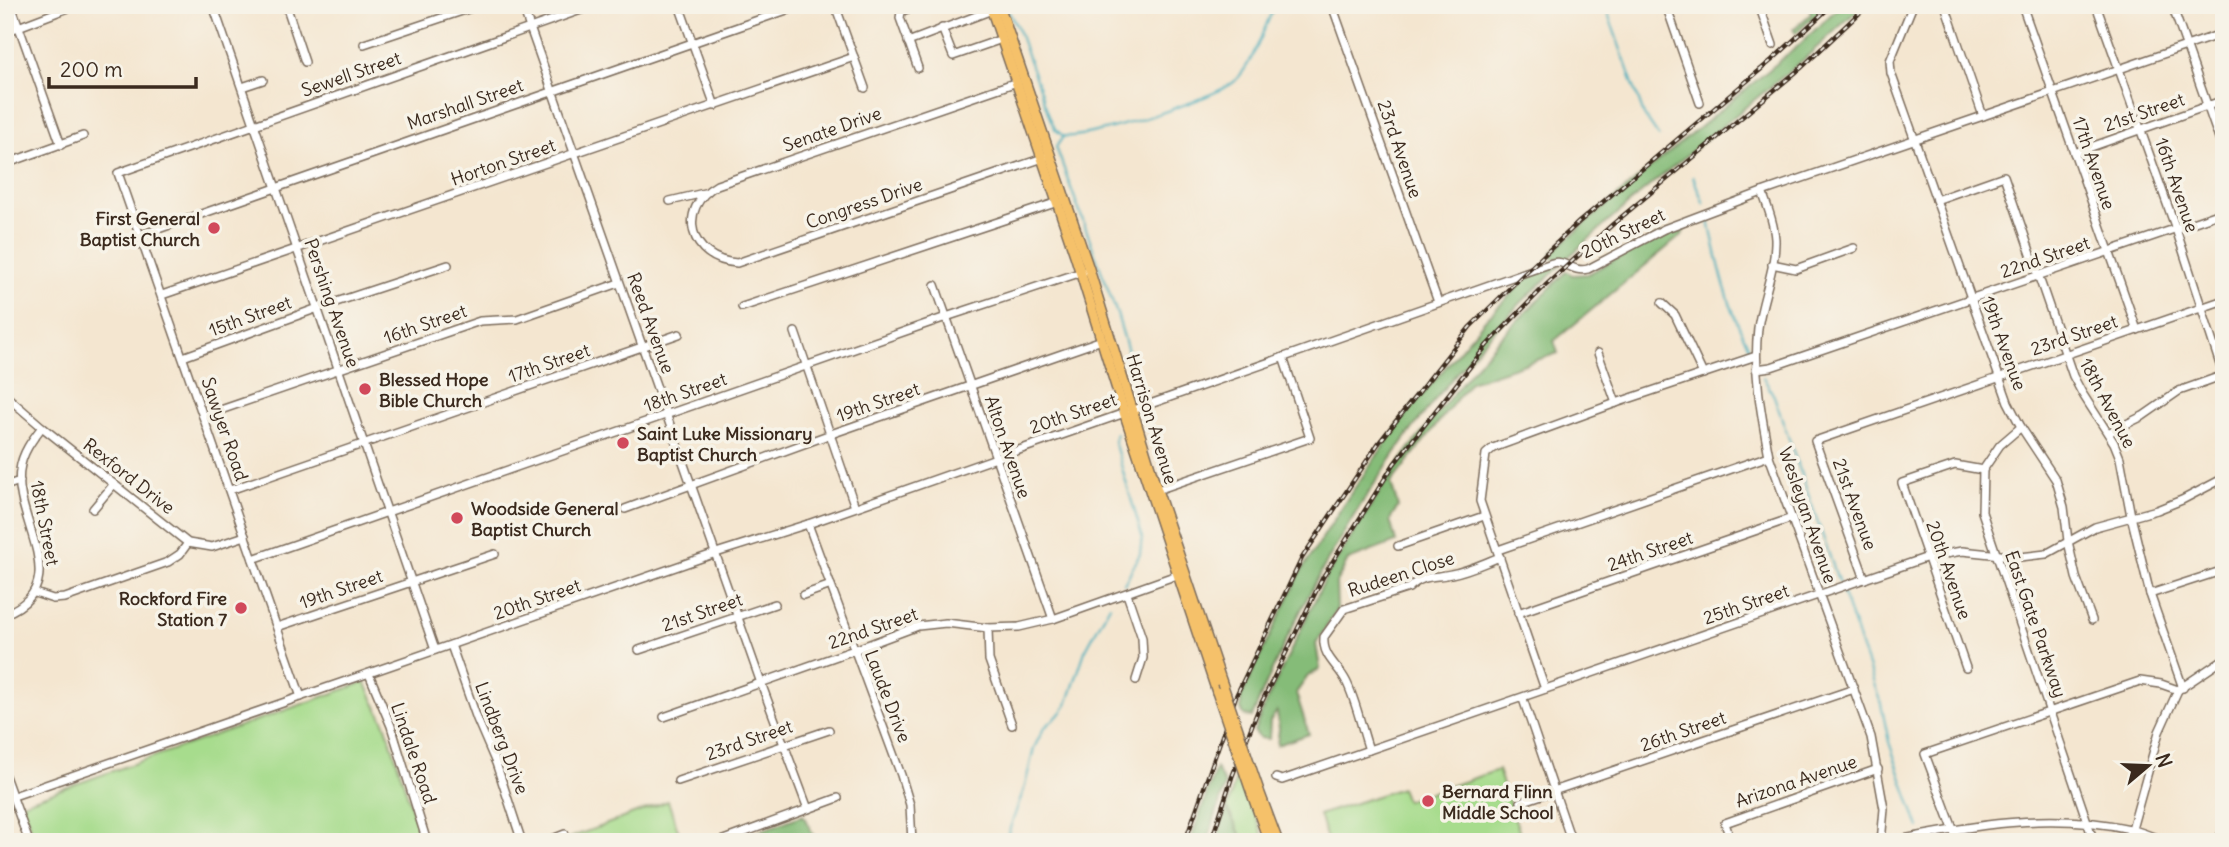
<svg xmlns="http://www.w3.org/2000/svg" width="2229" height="847" viewBox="0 0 2229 847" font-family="Delius,sans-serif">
  <rect width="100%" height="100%" fill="#f7f3e8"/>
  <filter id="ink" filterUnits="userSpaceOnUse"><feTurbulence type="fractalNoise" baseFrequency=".0143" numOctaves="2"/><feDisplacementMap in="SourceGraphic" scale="14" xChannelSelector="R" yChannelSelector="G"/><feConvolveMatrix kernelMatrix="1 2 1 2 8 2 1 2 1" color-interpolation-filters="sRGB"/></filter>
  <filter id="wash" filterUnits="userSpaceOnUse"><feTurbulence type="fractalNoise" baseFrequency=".00686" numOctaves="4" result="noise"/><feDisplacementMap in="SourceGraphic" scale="28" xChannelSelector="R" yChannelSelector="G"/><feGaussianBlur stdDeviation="1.57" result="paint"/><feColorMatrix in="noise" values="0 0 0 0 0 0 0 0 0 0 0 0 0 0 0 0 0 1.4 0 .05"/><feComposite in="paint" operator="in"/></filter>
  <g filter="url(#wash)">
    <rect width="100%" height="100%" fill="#f4e6d0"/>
    <g fill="#a7dc8d" stroke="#718356" stroke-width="2">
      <path d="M365,682L386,726L422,842H35L22,803Z"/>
      <path d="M1498,770L1523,842H1328L1319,815L1401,788L1406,801Z"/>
      <path d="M1238,772L1248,802L1250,800L1265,842H1244L1227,808Z"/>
      <path d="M668,801L682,842H559L567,839Z"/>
    </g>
    <g fill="#85bc78" stroke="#60734b" stroke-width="2">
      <path d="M1809,5H1827L1796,33L1793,29L1811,14Z"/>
      <path d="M1841,5H1863L1803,60L1642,192L1565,260L1553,258L1551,253L1656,163L1798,46Z"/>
      <path d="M1687,224L1682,235L1554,341L1558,353L1470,382L1391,483L1398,507L1390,520L1396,542L1348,560L1336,583L1337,609L1316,644L1320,669L1308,676L1296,693L1309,734L1277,745L1279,729L1277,711L1270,721L1269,739L1260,738L1254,731L1267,700L1326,577L1386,482L1410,448L1471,371L1499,339L1567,271L1572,275L1588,274L1664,233Z"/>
      <path d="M1552,266H1560C1424,388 1321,548 1252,717L1244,716L1241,709V697L1266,644L1302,570L1349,496L1403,418L1485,320L1530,275Z"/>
      <path d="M1216,768L1225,785L1207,842H1190Z"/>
      <path d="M1227,808L1244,842H1216Z"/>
      <path d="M803,815L817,842H731Z"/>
    </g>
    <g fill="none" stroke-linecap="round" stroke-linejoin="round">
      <g stroke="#3eacbc" stroke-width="2">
        <path d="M1005,5L1017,27L1050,118L1055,129L1062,135"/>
        <path d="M1605,5L1644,115L1659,137"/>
        <path d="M1063,136C1085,141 1218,97 1235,81C1254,62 1263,30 1275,5"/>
        <path d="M1063,137L1056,147L1117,314L1139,389"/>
        <path d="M1693,177L1704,204"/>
        <path d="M1708,216C1718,263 1727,307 1750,349"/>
        <path d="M1763,377L1774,396L1839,583"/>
        <path d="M1116,433L1114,441L1142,536L1140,554L1124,584"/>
        <path d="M1842,591L1881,704L1889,742L1919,828"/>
        <path d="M1005,842L1025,786L1034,748L1044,728L1062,712L1067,705L1085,651L1110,605"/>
      </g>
    </g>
  </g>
  <g filter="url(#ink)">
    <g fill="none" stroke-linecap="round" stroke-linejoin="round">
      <defs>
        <g id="minor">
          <path d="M11,5L61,145"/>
          <path d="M213,5L435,650"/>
          <path d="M286,5L305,62"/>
          <path d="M522,5L761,683L808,809"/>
          <path d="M679,5L715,106"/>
          <path d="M835,5L865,88"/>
          <path d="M1332,5L1438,302"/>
          <path d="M1666,5L1700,103"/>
          <path d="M1759,5L1773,45"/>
          <path d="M1913,5L1890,61L1891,73L2008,402L2021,427L2056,480L2064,507L2068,541L2076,577L2092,620"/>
          <path d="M1945,5L1983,116"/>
          <path d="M2022,5L2137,330"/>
          <path d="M2096,5L2176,229L2224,377"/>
          <path d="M2172,5L2224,153"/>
          <path d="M942,28L953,56L1002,39"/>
          <path d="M5,32L76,5"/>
          <path d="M908,42L992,10"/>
          <path d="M364,44L480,5"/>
          <path d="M918,68L900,18L901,12C913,4 927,10 940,5"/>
          <path d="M1017,82L717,185C676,208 689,260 737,263L1046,157"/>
          <path d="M242,87L263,80"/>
          <path d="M2074,153L2224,100"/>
          <path d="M5,164L83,136"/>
          <path d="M1762,192C1768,207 1774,223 1775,239C1776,268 1762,298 1758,328C1753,371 1761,414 1769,456L1871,737L1884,809L1881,842"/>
          <path d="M1936,200L2004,176L2073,376L2082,393L2114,443L2120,458L2131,516L2150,594L2183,688"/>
          <path d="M670,201L704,193"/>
          <path d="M141,235L801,5"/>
          <path d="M1772,264L1796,269L1854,248"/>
          <path d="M935,285L1053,619"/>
          <path d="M162,295L854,57"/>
          <path d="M1662,303L1675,315L1703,374"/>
          <path d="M742,307L1058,202"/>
          <path d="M795,332L855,507"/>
          <path d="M1598,353L1616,403"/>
          <path d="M183,357L318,308L448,265"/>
          <path d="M1756,369L1771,367L2224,212"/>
          <path d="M5,395L42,427L188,543L212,547L245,536"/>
          <path d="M203,416L480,321L517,319L619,283"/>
          <path d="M2021,427L2000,445L1983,470L1982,512L2094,842"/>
          <path d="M2108,433L2143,416L2179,391L2224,375"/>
          <path d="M5,486L20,481"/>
          <path d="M230,490L679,334"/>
          <path d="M1157,490L1310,438L1283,357"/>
          <path d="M93,509L114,484"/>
          <path d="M625,509L831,434L1102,340"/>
          <path d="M808,524L901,775L910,805L912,842"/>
          <path d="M1398,546L1484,516"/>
          <path d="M1498,550L1769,456"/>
          <path d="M253,559L946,317L1085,271"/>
          <path d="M5,568L7,567"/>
          <path d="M1865,579L1815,441L2224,300"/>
          <path d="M35,593L53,599L65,598L168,562L180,554L188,543"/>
          <path d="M1127,594L1142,638L1143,658L1136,680"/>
          <path d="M2150,594L2224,570"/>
          <path d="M803,595L831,585"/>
          <path d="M1518,613L1792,518"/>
          <path d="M5,614C76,585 13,521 20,470C22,453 32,440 42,427"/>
          <path d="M277,627L495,554"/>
          <path d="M988,628L989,660L1012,725"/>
          <path d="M451,645L477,719L496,763L522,842"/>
          <path d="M639,650L775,604"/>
          <path d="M1966,668L1902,483L1955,465L1983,470"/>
          <path d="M369,674L391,726L427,842"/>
          <path d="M1545,689L1480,501L1486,454L1493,448L1616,403L1756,356"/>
          <path d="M301,697L118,173L595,5"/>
          <path d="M1523,699L1570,837"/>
          <path d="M664,717L854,650L918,626L946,623L988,628L1019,627L1053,619L1177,575"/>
          <path d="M1369,750C1362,730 1356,700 1346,681C1338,665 1322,657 1324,637L1344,609L1409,588C1423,574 1435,578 1451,574C1468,571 1484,563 1500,557"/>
          <path d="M5,776L29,842"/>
          <path d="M1276,778L1282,780L1928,557L1962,551L2020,557L2046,554L2095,527L2157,510L2182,500L2224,478"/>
          <path d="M678,781L829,730"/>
          <path d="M5,799L716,553L808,524L1552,263C1566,259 1571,273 1588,269L1664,229L1762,192L2224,33"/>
          <path d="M1521,802L1854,689"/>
          <path d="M545,842L565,834"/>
          <path d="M718,842L838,798"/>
          <path d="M1731,842L1725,823L1878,769"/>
          <path d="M1888,842C1968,826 2049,811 2130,829C2142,832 2154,837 2166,842"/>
          <path d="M1958,842L1925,754L2140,681L2161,684L2178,690"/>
          <path d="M2124,842L2132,829L2159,732L2178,690L2224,659"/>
          <path d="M2217,842L2224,829"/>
        </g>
        <g id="major">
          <path d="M990,5L1075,255L1124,412L1217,692"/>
          <path d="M999,5L1089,269L1157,490L1222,683"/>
          <path d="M1259,791L1278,842"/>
          <path d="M1252,794L1269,842"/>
        </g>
      </defs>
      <use href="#minor" stroke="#7c6c5c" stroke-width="10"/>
      <use href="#major" stroke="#7c6c5c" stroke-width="12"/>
      <use href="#minor" stroke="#fff" stroke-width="7"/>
      <use href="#major" stroke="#f5c16b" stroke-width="9"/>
      <defs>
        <g id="rail">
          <path d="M1185,842L1236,696L1302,558L1378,444L1470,327L1525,273L1579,222L1772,60L1832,5"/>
          <path d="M1211,842L1232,777L1258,710L1323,577L1394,464L1487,345L1545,286L1613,224L1801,68L1868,5"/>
        </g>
      </defs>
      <use href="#rail" stroke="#3b2a1e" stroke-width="4.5"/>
      <use href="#rail" stroke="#f7f3e8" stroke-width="2" stroke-dasharray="5" stroke-linecap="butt"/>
      <defs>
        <g id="major-bridge">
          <path d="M1222,683L1259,791"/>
          <path d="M1217,692L1252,794"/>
        </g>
      </defs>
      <use href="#major-bridge" stroke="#7c6c5c" stroke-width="12" stroke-linecap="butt"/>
      <use href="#major-bridge" stroke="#f5c16b" stroke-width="9"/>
    </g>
  </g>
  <g fill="#d1495b" stroke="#f7f3e8" stroke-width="2.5">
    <circle cx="214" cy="228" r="7"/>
    <circle cx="365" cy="389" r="7"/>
    <circle cx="623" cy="443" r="7"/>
    <circle cx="457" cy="518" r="7"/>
    <circle cx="241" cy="608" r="7"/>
    <circle cx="1428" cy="801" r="7"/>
  </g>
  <g text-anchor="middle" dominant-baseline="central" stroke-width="7" stroke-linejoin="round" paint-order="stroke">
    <g font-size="18" fill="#3b2a1e" stroke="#f7f3e8">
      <text transform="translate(351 74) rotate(-19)">Sewell Street</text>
      <text transform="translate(465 104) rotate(-19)">Marshall Street</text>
      <text transform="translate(2144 112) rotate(-19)">21st Street</text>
      <text transform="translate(832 129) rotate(-19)">Senate Drive</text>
      <text transform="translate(1400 149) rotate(71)">23rd Avenue</text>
      <text transform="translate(503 162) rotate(-19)">Horton Street</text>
      <text transform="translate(2094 163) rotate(71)">17th Avenue</text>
      <text transform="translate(2177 185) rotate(71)">16th Avenue</text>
      <text transform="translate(864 203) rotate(-19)">Congress Drive</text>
      <text transform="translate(1623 233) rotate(-26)">20th Street</text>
      <text transform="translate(2045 257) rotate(-19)">22nd Street</text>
      <text transform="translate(332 303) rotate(71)">Pershing Avenue</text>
      <text transform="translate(250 316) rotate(-20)">15th Street</text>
      <text transform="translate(651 323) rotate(70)">Reed Avenue</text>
      <text transform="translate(425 324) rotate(-19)">16th Street</text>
      <text transform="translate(2074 335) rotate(-19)">23rd Street</text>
      <text transform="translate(2004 343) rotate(70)">19th Avenue</text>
      <text transform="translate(549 363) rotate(-19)">17th Street</text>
      <text transform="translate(685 392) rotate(-19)">18th Street</text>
      <text transform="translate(878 402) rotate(-19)">19th Street</text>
      <text transform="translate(2108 403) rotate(62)">18th Avenue</text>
      <text transform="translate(1073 413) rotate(-19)">20th Street</text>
      <text transform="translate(1152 419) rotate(73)">Harrison Avenue</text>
      <text transform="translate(225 429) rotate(71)">Sawyer Road</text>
      <text transform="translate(1008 447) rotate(71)">Alton Avenue</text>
      <text transform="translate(129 476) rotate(38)">Rexford Drive</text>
      <text transform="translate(1855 504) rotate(70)">21st Avenue</text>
      <text transform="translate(1808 515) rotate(71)">Wesleyan Avenue</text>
      <text transform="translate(45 523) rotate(79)">18th Street</text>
      <text transform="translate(1650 551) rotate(-19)">24th Street</text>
      <text transform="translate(1949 570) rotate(71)">20th Avenue</text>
      <text transform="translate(1401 574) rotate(-18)">Rudeen Close</text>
      <text transform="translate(341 589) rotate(-19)">19th Street</text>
      <text transform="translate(537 599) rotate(-19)">20th Street</text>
      <text transform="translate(1746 604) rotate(-19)">25th Street</text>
      <text transform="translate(702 612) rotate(-19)">21st Street</text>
      <text transform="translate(2036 624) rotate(71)">East Gate Parkway</text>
      <text transform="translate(873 628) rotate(-19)">22nd Street</text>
      <text transform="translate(888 696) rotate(69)">Laude Drive</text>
      <text transform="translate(1683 731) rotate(-19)">26th Street</text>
      <text transform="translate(502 738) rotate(69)">Lindberg Drive</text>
      <text transform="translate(749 740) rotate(-19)">23rd Street</text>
      <text transform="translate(414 753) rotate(71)">Lindale Road</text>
      <text transform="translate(1796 781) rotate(-19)">Arizona Avenue</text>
    </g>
    <g font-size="18" font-weight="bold" fill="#3b2a1e" stroke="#f7f3e8" text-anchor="start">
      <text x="200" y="218" text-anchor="end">First General<tspan x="200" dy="21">Baptist Church</tspan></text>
      <text x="379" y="379">Blessed Hope<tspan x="379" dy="21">Bible Church</tspan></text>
      <text x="637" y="433">Saint Luke Missionary<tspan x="637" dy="21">Baptist Church</tspan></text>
      <text x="471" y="508">Woodside General<tspan x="471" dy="21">Baptist Church</tspan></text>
      <text x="227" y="598" text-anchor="end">Rockford Fire<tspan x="227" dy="21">Station 7</tspan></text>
      <text x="1442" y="791">Bernard Flinn<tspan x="1442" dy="21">Middle School</tspan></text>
    </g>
  </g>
  <rect width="2229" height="847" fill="none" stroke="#f7f3e8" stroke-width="28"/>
  <g transform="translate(2148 766) rotate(71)" stroke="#f7f3e8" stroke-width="5" paint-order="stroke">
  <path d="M0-5L12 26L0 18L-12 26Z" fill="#3b2a1e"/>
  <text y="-10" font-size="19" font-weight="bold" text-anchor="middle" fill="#3b2a1e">N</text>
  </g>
  <path d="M49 77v10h147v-10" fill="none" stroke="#3b2a1e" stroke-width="3.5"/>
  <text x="60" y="77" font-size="21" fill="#3b2a1e" stroke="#f7f3e8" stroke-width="5" paint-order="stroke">200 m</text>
</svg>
